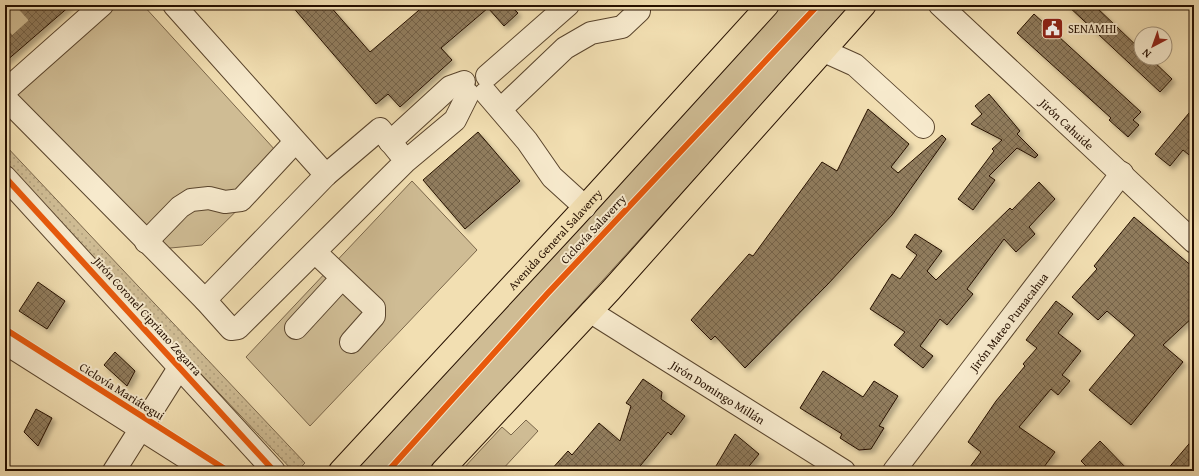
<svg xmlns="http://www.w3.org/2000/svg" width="1199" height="476" viewBox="0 0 1199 476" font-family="'Gentium Book Plus',serif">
  <defs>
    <pattern id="grass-dots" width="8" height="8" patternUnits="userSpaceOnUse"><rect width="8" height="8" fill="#cfbc94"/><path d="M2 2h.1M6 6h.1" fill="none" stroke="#b2a17e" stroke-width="1.8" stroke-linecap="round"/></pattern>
    <pattern id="building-cross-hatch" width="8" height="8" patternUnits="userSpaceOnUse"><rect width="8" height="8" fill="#907c5d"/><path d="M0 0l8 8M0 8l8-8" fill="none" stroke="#75644a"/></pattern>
    <filter id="shadow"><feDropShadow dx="3.5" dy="3.5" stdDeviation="2" flood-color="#0004"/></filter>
  </defs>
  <rect width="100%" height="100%" fill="#f2dfb2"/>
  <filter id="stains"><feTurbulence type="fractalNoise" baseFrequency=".005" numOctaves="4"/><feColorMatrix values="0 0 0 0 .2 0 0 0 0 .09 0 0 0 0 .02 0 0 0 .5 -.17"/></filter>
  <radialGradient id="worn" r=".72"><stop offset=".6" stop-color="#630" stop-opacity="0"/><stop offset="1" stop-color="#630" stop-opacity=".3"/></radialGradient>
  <path fill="url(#grass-dots)" stroke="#7a664a" d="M5,145L305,463L297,471H293L5,167Z"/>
  <g fill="#cfbc94" stroke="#7a664a">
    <path d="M105,5H143L286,162L202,245L160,249L9,86Z"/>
    <path d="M778,5H852L430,471H355Z"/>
    <path d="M412,181L477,250L310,426L246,357Z"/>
    <path d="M526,420L538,431L501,471H461L502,427L511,435Z"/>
  </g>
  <g fill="url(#building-cross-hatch)" stroke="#261000" filter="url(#shadow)">
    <path d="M5,5H71L5,62Z"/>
    <path d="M291,5H329L370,52L425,5H510L518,13L504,26L488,8L441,48L452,60L400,107L388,94L376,104Z"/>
    <path d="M1067,5H1094L1141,50V58H1150L1172,79L1160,92Z"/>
    <path d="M1034,14L1141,112L1133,120L1139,125L1128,137L1109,120L1111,118L1017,33Z"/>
    <path d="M989,94L1020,131L1017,134L1038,155L1035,158L1017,148L989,176L995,180L973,210L958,199L994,151L992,149L1002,140L971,124L982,114L975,106Z"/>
    <path d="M1194,107V159L1183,150L1170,166L1155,154Z"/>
    <path d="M868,109L909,144L891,167L898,173L942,135L946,139L892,215L828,284L745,368L715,336L711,340L691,320L749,254L753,256L822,162L837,171Z"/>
    <path d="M478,132L520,181L465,229L423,180Z"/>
    <path d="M1039,182L1055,199L1029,227L1035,234L1016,252L1004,239L967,289L973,294L947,325L940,319L920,346L933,356L923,368L894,345L905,332L870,309L892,274L900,279L917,255L906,247L915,234L942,251L927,271L936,280L1010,208L1012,210Z"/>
    <path d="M1134,217L1194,268V316L1163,345L1183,362L1131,425L1089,390L1135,335L1107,311L1098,320L1072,297L1097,269L1094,266Z"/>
    <path d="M38,282L65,301L47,329L19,311Z"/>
    <path d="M1056,301L1073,314L1058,333L1081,351L1062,375L1070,381L1058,395L1051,389L1019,427L1055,452L1041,471H967L981,452L968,442L996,401L1025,366L1023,364L1037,348L1026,340Z"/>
    <path d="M115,352L135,371L127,386L104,365Z"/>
    <path d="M823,371L863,397L874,381L898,396L879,426L884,428L871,449L859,450L840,438L842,434L800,408Z"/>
    <path d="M643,379L662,392L661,399L685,416L671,435L668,432L636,471H550L568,451L572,455L599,423L620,441L631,406L626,403Z"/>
    <path d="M36,409L52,418L38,446L24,432Z"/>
    <path d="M735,434L759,454L745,471H713Z"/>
    <path d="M1194,438V471H1166Z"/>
    <path d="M1100,441L1129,471H1091L1081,461Z"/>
  </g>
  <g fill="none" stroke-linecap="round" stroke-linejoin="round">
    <path stroke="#d3c097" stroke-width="22" stroke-dasharray="22 11" stroke-linecap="butt" d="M5,27L29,5"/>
    <defs>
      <g id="minor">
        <path d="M174,5L326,175"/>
        <path id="s1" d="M940,5L1194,242"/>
        <path d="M824,51L855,65L923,127"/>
        <path d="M487,76L568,5"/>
        <path d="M5,91L102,5"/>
        <path d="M486,93L527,141L552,177L585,207"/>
        <path d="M5,94L7,100L205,300"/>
        <path d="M501,109L565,48L591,33L622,27L639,11V5"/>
        <path d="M390,142L450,87L464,82"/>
        <path d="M406,161L380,129L326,175L205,300L231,329L238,328L406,161L455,120L468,94"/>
        <path d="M5,177L274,471"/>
        <path d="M146,242L180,207L191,200L209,198L225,202L241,200L295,142"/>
        <path d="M315,252L374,308V316L351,342"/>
        <path id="s2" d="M591,312L844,471"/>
        <path d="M296,328L342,278"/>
        <path d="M5,343L207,471"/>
        <path d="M114,471L179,368"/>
        <path id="s3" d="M894,471L1122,173"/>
      </g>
      <g id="major">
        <path id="s4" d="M340,471L575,217L768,5"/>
        <path d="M442,471L611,290L865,5"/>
      </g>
    </defs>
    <use href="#minor" stroke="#59442c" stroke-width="24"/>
    <use href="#major" stroke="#261000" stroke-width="24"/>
    <use href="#minor" stroke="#f7eacd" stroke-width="22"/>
    <use href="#major" stroke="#f2dfb2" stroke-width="22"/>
    <defs>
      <g id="cycleway">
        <path d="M5,177L274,471"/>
        <path d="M5,329L228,471"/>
        <path d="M388,471L548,293L818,5"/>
      </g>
    </defs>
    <use href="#cycleway" stroke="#f7eacd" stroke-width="8"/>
    <use href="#cycleway" stroke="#e8590c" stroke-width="6"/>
  </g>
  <defs>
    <symbol id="civic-square" viewBox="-11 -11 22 22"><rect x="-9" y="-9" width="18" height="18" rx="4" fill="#8f2418" stroke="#f7eacd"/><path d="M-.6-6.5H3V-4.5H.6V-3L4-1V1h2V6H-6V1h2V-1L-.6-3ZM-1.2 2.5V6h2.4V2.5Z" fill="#fff"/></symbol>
  </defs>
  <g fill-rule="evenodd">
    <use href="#civic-square" x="1040" y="16" width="25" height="25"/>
  </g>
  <g text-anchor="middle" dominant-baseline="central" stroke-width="4" stroke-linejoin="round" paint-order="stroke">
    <g font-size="12" fill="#261000" stroke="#f7eacd" text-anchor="start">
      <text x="1068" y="28">SENAMHI</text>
    </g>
    <g font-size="12" fill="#261000" stroke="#f7eacd">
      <text stroke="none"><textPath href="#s1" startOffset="174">Jirón Cahuide</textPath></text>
      <text transform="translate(593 229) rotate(-47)">Ciclovía Salaverry</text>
      <text stroke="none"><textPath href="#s4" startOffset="316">Avenida General Salaverry</textPath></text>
      <text transform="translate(148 316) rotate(48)">Jirón Coronel Cipriano Zegarra</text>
      <text stroke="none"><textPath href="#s3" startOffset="188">Jirón Mateo Pumacahua</textPath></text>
      <text transform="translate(122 391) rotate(32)">Ciclovía Mariátegui</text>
      <text stroke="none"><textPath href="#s2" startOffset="150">Jirón Domingo Millán</textPath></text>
    </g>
  </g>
  <rect width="1199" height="476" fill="none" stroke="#f2dfb2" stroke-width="20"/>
  <rect x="6" y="6" width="1187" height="464" fill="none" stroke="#261000" stroke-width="2"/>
  <rect x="10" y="10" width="1179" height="456" fill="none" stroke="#261000"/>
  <g transform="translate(1153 46) rotate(221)"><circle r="19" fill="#f7eacd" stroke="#a3937b"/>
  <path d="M0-3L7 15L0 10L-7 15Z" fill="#8f2418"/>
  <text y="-6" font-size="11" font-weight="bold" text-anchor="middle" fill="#261000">N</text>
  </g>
  <rect width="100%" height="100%" filter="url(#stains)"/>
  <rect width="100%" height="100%" fill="url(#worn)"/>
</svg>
